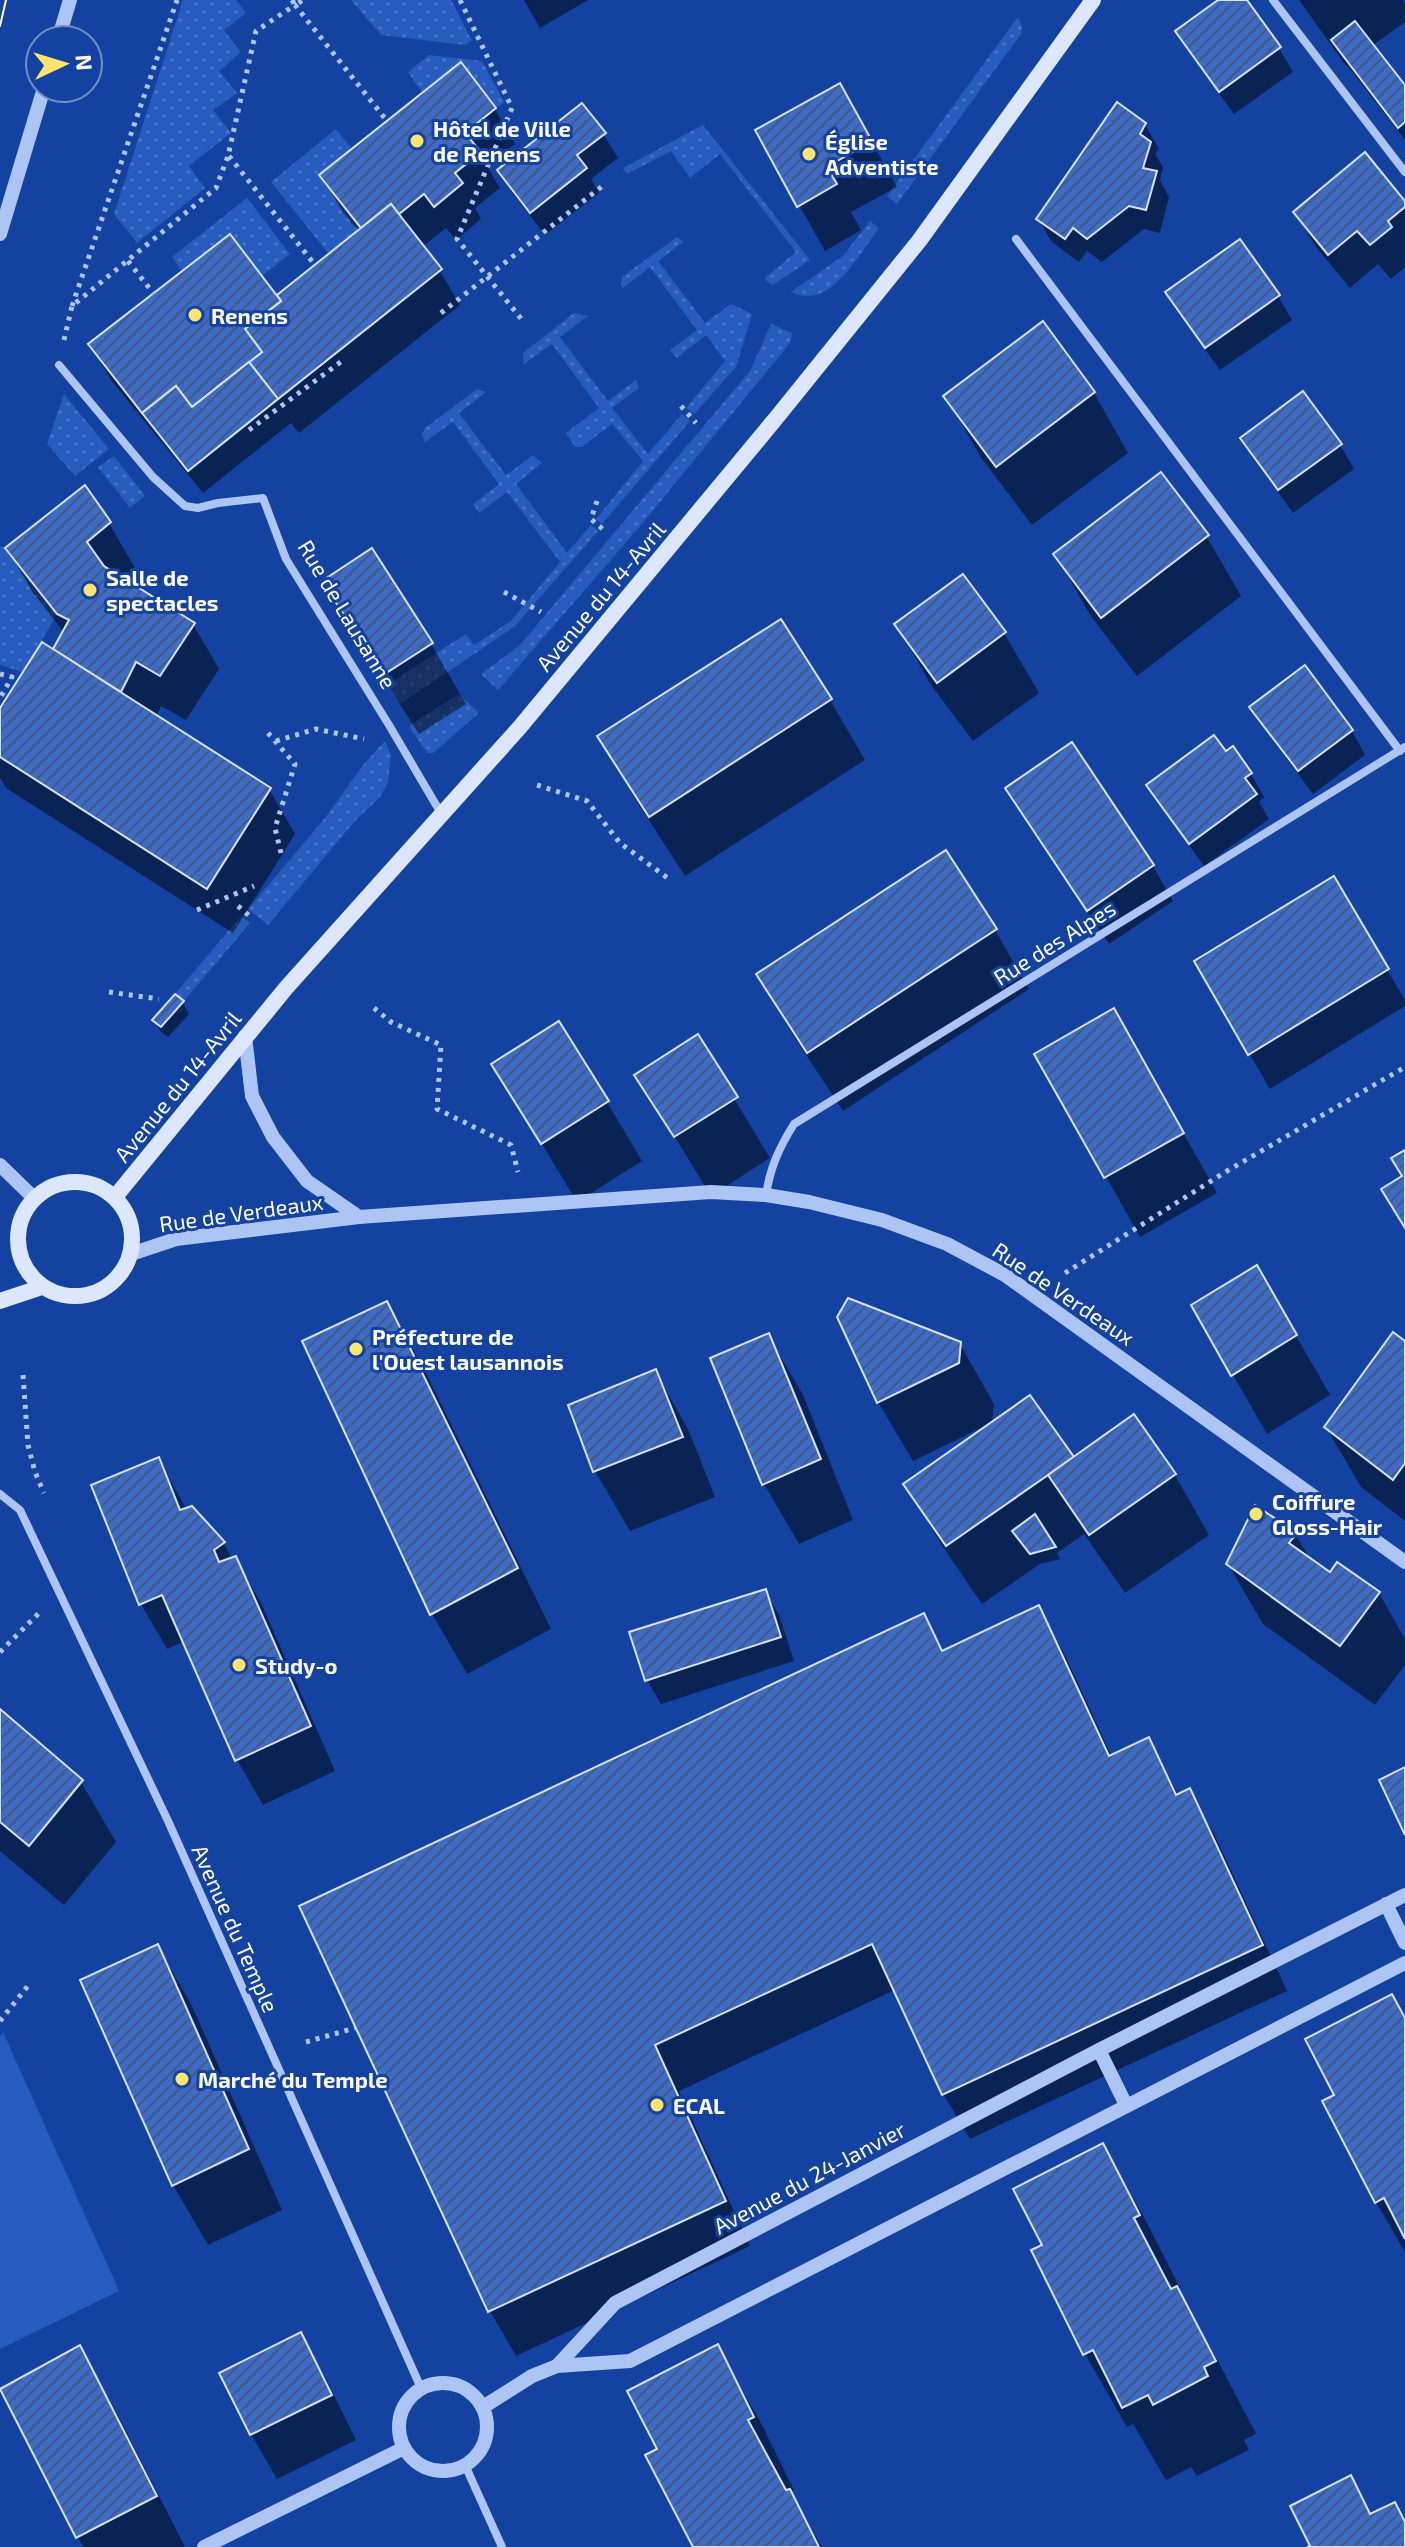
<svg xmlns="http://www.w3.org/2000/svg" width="1405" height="2547" viewBox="0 0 1405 2547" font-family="'Exo 2',sans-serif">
  <defs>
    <pattern id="grass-dots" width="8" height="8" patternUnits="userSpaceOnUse" patternTransform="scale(2)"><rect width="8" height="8" fill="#275bbd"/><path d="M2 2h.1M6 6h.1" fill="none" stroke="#4774c7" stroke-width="1.8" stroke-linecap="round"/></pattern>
    <pattern id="building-hatch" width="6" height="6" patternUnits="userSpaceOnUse" patternTransform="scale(2)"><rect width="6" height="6" fill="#3d6bc6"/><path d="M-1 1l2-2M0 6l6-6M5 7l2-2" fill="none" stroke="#455a83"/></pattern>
  </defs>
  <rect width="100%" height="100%" fill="#1442a0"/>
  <g fill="url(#grass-dots)">
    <path d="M183,0H236L246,13L224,30L241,52L219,71L237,93L213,110L231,133L189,166L205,188L137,243L114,214Z"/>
    <path d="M351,0H451L472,41L465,45L381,35Z"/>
    <path d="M1018,17L1022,27L1021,34L897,204L887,196Z"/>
    <path d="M429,55L482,61L504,102L496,108L461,62L422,92L408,72Z"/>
    <path d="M703,125L810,260L773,285L765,280L767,276L796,252L720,154L690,178L671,151L627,174L623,168Z"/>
    <path d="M336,129L352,149L319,176L361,228L329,254L271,182Z"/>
    <path d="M247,198L290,254L262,276L230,234L182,271L172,257Z"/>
    <path d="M870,221L879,228C859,254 830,312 791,292L843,256Z"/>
    <path d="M677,237L683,242L658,261L705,323L731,304L752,314L736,367L694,414L686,408L725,361L706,335L677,358L670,350L697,330L650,267L623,288L621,285L622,277Z"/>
    <path d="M574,313L588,316L560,337L608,401L636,380L639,388L612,408L648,454L682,414L690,421L602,524L596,519L643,461L612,424L582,447H575L566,433L599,408L552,344L524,364L523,353Z"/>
    <path d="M771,324L792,333L790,343L641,525L498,690L481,674L520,645L750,371Z"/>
    <path d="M477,389L486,392L459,413L506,475L533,455L542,463L516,484L567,553L591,525L598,531L514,627L400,704L387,685L466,634L474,645L511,621L560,562L507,492L479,513L473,504L499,484L453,422L425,442L422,434L425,428Z"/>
    <path d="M64,394L109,449L75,476L47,444Z"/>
    <path d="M114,456L145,496L130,508L98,467Z"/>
    <path d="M0,546L5,548L57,614L23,672L0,665Z"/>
    <path d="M459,694L479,713L433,753H427L409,726Z"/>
    <path d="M385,741L391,755L388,782L380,797L354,822L268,925L248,909L325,818L364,764Z"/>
    <path d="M241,916L250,923L184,1001L175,994Z"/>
  </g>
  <path fill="#275bbd" d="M3,2032L119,2291L0,2349V2036Z"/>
  <g fill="#0007">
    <path d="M524,0H588L540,28Z"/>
    <path d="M1221,0H1244L1279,48L1293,72L1234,114L1191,55L1177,31Z"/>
    <path d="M1299,0H1403L1405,4V22L1372,46L1405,89V140L1347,65L1346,66Z"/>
    <path d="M460,65L495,109L515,144L487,166L500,188L475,208L481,219L456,240L446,228L422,247L440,271L460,305L299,433L291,423L203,493L111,380L91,345L276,297L359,232L342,211L322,176Z"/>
    <path d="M582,106L604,135L618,158L591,179L599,193L545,235L513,194L499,170Z"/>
    <path d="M1145,125L1159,149L1155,154L1163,167L1160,180L1169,197L1160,233L1144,229L1102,262L1087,251L1079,262L1052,242L1038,219Z"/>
    <path d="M865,130L897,187L851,212L861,230L825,251L758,131Z"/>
    <path d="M1405,205V267L1391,279L1378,264L1350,288L1316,247L1295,212Z"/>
    <path d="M1168,293L1278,296L1292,320L1220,370L1181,316Z"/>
    <path d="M1042,324L1094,393L1128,453L1032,525L980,456L946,396Z"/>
    <path d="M1242,438L1340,445L1354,469L1293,513L1256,462Z"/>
    <path d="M109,523L135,568L121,579L193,624L219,669L186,720L161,706L156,717L269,789L295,834L233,933L6,788L0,778V711L53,652L64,632L33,593L7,548Z"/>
    <path d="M1207,537L1241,596L1137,676L1090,615L1056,555Z"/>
    <path d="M372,551L431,644L466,704L419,734L360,642L325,582Z"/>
    <path d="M897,625L1004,633L1039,693L973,741L931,685Z"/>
    <path d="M1304,668L1352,731L1365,755L1313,794L1266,731L1252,707Z"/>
    <path d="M830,700L865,760L685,876L634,797L600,737Z"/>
    <path d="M1072,745L1153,866L1173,901L1109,944L1028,823L1008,788Z"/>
    <path d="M1226,754L1251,774L1264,797L1259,802L1269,819L1204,866L1163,809L1149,786Z"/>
    <path d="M1333,879L1405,1000V1006L1270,1089L1196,962Z"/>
    <path d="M995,930L1029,989L843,1111L793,1035L758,975Z"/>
    <path d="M182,1002L189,1014L168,1037L161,1032L155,1020Z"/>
    <path d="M697,1037L770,1158L711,1196L637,1075Z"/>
    <path d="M1037,1054L1148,1070L1217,1193L1140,1237Z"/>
    <path d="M494,1065L607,1102L642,1161L577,1202Z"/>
    <path d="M1257,1268L1330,1395L1267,1434L1233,1375Z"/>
    <path d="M386,1303L421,1363L551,1629L467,1674L432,1614L305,1342Z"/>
    <path d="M768,1335L803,1395L853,1520L799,1544L764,1484L712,1359Z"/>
    <path d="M1405,1343V1521L1361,1487L1326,1427Z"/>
    <path d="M960,1344L994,1404L992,1424L1073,1460L1175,1475L1209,1535L1125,1593L1084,1534L1057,1553L1060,1559L1040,1564L982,1604L941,1544L906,1485L984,1429L983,1427L913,1461L878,1402Z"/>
    <path d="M655,1371L689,1431L715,1497L630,1531L595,1471L571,1406Z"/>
    <path d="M158,1459L187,1510L191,1508L224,1544L232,1559L235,1558L261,1603L335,1771L263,1805L237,1760L185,1641L167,1649L141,1604Z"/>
    <path d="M1256,1508L1296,1535L1311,1561L1330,1575L1379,1593L1405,1639V1665L1375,1705L1263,1624L1228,1564Z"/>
    <path d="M765,1591L779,1615L794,1661L661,1704L647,1680Z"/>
    <path d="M1038,1608L1064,1653L1112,1757L1149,1740L1179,1796L1189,1791L1215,1836L1287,1991L970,2139L944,2095L895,1990L679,2091L750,2246L516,2356L490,2311L302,1906L923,1615L944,1652Z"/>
    <path d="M0,1712L81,1782L116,1842L64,1905L0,1851Z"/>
    <path d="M158,1946L192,2006L282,2210L208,2245L173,2185Z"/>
    <path d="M1405,2020V2252L1376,2202L1325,2102L1337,2096Z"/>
    <path d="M1103,2146L1145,2219L1180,2288L1177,2290L1218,2361L1256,2434L1244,2440L1249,2450L1197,2476L1191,2467L1166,2480L1133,2424L1127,2427L1085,2354L1033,2251L1044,2246Z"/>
    <path d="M300,2334L326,2379L356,2440L277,2479L251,2434L221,2373Z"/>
    <path d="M717,2347L759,2419L794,2490L790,2492L822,2547H695L660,2450Z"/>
    <path d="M80,2348L114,2408L185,2547H84L78,2538L2,2390Z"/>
  </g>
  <g fill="url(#building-hatch)" stroke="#d5e3fd" stroke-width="2">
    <path d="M1218,0H1247L1281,47L1219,92L1175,31Z"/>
    <path d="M1355,21L1405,85V122L1398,128L1331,40Z"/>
    <path d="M461,62L496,108L465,133L481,152L455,173L463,183L434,207L424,194L399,214L391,204L361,228L319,175Z"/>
    <path d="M840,83L872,141L827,167L837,184L797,207L755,130Z"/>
    <path d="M1117,102L1146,123L1140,134L1151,142L1143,168L1157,171L1146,210L1129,206L1087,239L1073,228L1065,239L1036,219Z"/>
    <path d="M582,103L606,133L577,155L587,168L530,213L497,170Z"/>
    <path d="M1365,152L1405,201V207L1388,221L1392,227L1370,245L1357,231L1328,255L1293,212Z"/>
    <path d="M391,204L442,269L278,399L249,362L262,352L245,329L281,301L277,295Z"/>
    <path d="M230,234L281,301L245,329L262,352L192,407L176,386L142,413L88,344Z"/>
    <path d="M1240,239L1280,295L1205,348L1165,292Z"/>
    <path d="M1043,321L1095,392L996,467L943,396Z"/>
    <path d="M249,362L278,399L188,471L142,413L176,386L192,407Z"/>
    <path d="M1303,391L1342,444L1278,490L1240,438Z"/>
    <path d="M1161,472L1209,535L1101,618L1053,554Z"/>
    <path d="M85,485L111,522L87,542L104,566L195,623L160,676L136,662L121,692L53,649L69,620L57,614L5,548Z"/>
    <path d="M372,548L433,643L383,675L322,581Z"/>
    <path d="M963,574L1006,632L937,683L894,624Z"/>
    <path d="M781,619L832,699L649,817L597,736Z"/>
    <path d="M42,642L271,788L207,889L0,757V708Z"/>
    <path d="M1305,665L1353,730L1298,771L1249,707Z"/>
    <path d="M1214,735L1226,751L1233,746L1252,773L1245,778L1257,794L1189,844L1146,785Z"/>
    <path d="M1072,742L1154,865L1087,911L1005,788Z"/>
    <path d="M946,850L997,929L807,1053L756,974Z"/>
    <path d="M1334,876L1389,969L1248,1055L1194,961Z"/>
    <path d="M175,994L184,1001L161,1027L152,1020Z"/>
    <path d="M1114,1008L1184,1133L1104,1178L1034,1054Z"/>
    <path d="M559,1021L609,1101L541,1144L491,1064Z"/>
    <path d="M698,1034L738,1097L674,1137L634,1075Z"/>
    <path d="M1405,1150V1228L1381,1189L1402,1176L1391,1158Z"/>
    <path d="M1257,1265L1297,1335L1231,1376L1191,1305Z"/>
    <path d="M848,1298L961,1342L959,1363L877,1403L837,1317Z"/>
    <path d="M387,1301L518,1568L430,1615L302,1341Z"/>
    <path d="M1393,1332L1405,1341V1463L1393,1480L1324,1427Z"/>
    <path d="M769,1333L821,1459L762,1485L710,1358Z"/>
    <path d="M656,1369L683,1437L593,1472L568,1405Z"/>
    <path d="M1030,1395L1074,1457L946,1546L903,1484Z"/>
    <path d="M1134,1414L1176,1474L1089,1535L1048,1475Z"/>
    <path d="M159,1457L180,1510L192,1506L225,1542L214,1550L219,1562L236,1556L311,1726L235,1761L162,1595L139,1605L91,1485Z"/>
    <path d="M1255,1505L1297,1533L1289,1543L1330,1572L1337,1562L1380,1592L1340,1646L1226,1564Z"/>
    <path d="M1035,1514L1056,1547L1030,1554L1012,1531Z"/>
    <path d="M766,1589L781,1637L645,1681L629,1632Z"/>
    <path d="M1039,1605L1109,1756L1149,1737L1176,1795L1190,1788L1263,1945L942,2095L872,1944L655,2045L726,2201L488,2312L299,1906L924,1613L942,1651Z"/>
    <path d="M0,1709L83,1780L29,1846L0,1822Z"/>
    <path d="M1405,1767V1835L1379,1780Z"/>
    <path d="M158,1944L249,2149L172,2186L80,1980Z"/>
    <path d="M1392,1994L1405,2018V2239L1384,2198L1375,2203L1322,2101L1334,2095L1305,2039Z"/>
    <path d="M1103,2143L1140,2215L1134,2218L1171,2289L1177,2286L1216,2361L1204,2367L1208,2376L1153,2405L1148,2395L1122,2408L1093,2350L1083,2355L1031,2250L1042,2245L1013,2189Z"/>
    <path d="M301,2332L332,2395L250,2435L219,2373Z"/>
    <path d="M718,2344L754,2417L748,2420L786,2490L790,2489L819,2547H693L645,2455L657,2449L627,2391Z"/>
    <path d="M80,2345L157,2496L76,2538L0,2389Z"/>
    <path d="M1351,2475L1370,2514L1395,2502L1405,2522V2547H1307L1310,2546L1290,2506Z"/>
  </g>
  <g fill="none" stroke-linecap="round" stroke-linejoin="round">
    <g stroke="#acc5f4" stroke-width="5" stroke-dasharray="4 6" stroke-linecap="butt">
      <path d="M292,0L295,5L303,0"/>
      <path d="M460,0L512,108L457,239L523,321"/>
      <path d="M229,156L315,265"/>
      <path d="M128,261L154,294"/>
      <path d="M72,306L177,0"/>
      <path d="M441,313L605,184"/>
      <path d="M64,340L72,306L216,188L228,156L256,31L295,5L387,121"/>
      <path d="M681,406L696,423"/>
      <path d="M249,430L342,361"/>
      <path d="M597,501L591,519L606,532"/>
      <path d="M504,592L541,612"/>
      <path d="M0,674L12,677L0,698"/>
      <path d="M268,733L295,764L275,828L281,853"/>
      <path d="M276,741L316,729L364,739"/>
      <path d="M537,785L587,801L620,843L669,879"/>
      <path d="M238,906L253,919"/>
      <path d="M197,910L254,886"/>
      <path d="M109,992L159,999"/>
      <path d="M374,1008L391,1022L441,1045L437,1109L511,1145L518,1172"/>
      <path d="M1065,1273L1227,1171L1405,1067"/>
      <path d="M23,1375L28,1445L35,1472L44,1493"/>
      <path d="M0,1652L39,1613"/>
      <path d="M0,2021L31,1982"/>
      <path d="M306,2042L355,2028"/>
    </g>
    <g stroke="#acc5f4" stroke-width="8">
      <path d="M1273,0L1405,172"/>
      <path d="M1016,239L1400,751"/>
      <path d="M59,365L153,477L185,506L198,508L218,503L263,498L286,559L389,725L442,815"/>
      <path d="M766,1195C770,1168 779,1148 794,1124L1405,747"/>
      <path d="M0,1494L20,1510L169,1823L421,2388"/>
      <path d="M465,2465L502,2547"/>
    </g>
    <g stroke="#acc5f4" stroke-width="14">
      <path d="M58,40L70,0"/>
      <path d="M0,234L44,88"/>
      <path d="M245,1036L252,1096L273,1137L307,1181L359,1217"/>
      <path d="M0,1165L34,1198"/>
      <path d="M131,1254L176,1239L359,1217L711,1192L766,1195L809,1202L882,1220L947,1244L1005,1275L1405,1562"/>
      <path d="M1386,1904L1405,1943"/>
      <path d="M1099,2050L1126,2105"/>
      <path d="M557,2366L615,2303L1099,2050L1405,1895"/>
      <circle cx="443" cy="2427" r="44"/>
      <path d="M483,2407L532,2376L557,2366L630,2361L1405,1963"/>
      <path d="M204,2547L404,2448"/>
    </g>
    <g stroke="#dce7fd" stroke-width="16">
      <circle cx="75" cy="1239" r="57"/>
      <path d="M115,1197L286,988L520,727L777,417L919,241L1093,0"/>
      <path d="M0,1301L42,1287"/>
    </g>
    <path stroke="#fff" stroke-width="2" d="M0,26L6,0"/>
  </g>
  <g fill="#ffe56f" stroke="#1442a0" stroke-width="3">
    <circle cx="417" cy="141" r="8"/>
    <circle cx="809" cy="154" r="8"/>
    <circle cx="195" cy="315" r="8"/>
    <circle cx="90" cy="590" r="8"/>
    <circle cx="356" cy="1349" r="8"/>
    <circle cx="1256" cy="1514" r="8"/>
    <circle cx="239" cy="1665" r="8"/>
    <circle cx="182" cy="2079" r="8"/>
    <circle cx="657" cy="2105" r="8"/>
  </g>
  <g text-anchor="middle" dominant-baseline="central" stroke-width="6" stroke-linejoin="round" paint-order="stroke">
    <g font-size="22" font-weight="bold" fill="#fff" stroke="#1442a0" text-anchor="start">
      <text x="433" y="128">Hôtel de Ville<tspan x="433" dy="25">de Renens</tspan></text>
      <text x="825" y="141">Église<tspan x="825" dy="25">Adventiste</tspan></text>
      <text x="211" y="315">Renens</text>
      <text x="106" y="577">Salle de<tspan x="106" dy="25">spectacles</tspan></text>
      <text x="372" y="1336">Préfecture de<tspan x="372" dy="25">l'Ouest lausannois</tspan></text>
      <text x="1272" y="1501">Coiffure<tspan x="1272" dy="25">Gloss-Hair</tspan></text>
      <text x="255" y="1665">Study-o</text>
      <text x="198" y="2079">Marché du Temple</text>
      <text x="673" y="2105">ECAL</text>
    </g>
    <g font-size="22" fill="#fff" stroke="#1442a0">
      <text transform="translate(600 596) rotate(-50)">Avenue du 14-Avril</text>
      <text transform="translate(348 614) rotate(59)">Rue de Lausanne</text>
      <text transform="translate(1054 942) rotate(-32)">Rue des Alpes</text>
      <text transform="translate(177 1086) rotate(-51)">Avenue du 14-Avril</text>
      <text transform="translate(241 1212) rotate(-8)">Rue de Verdeaux</text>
      <text transform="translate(1064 1293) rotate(34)">Rue de Verdeaux</text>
      <text transform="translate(236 1928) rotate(66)">Avenue du Temple</text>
      <text transform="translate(809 2177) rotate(-28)">Avenue du 24-Janvier</text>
    </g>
  </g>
  <g transform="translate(64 64) rotate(86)"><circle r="38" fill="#1442a0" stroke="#728ec6" stroke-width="2"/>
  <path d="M0-6L14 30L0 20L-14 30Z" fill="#ffe56f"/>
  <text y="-12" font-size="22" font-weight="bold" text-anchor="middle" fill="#ffffff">N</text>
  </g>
</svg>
